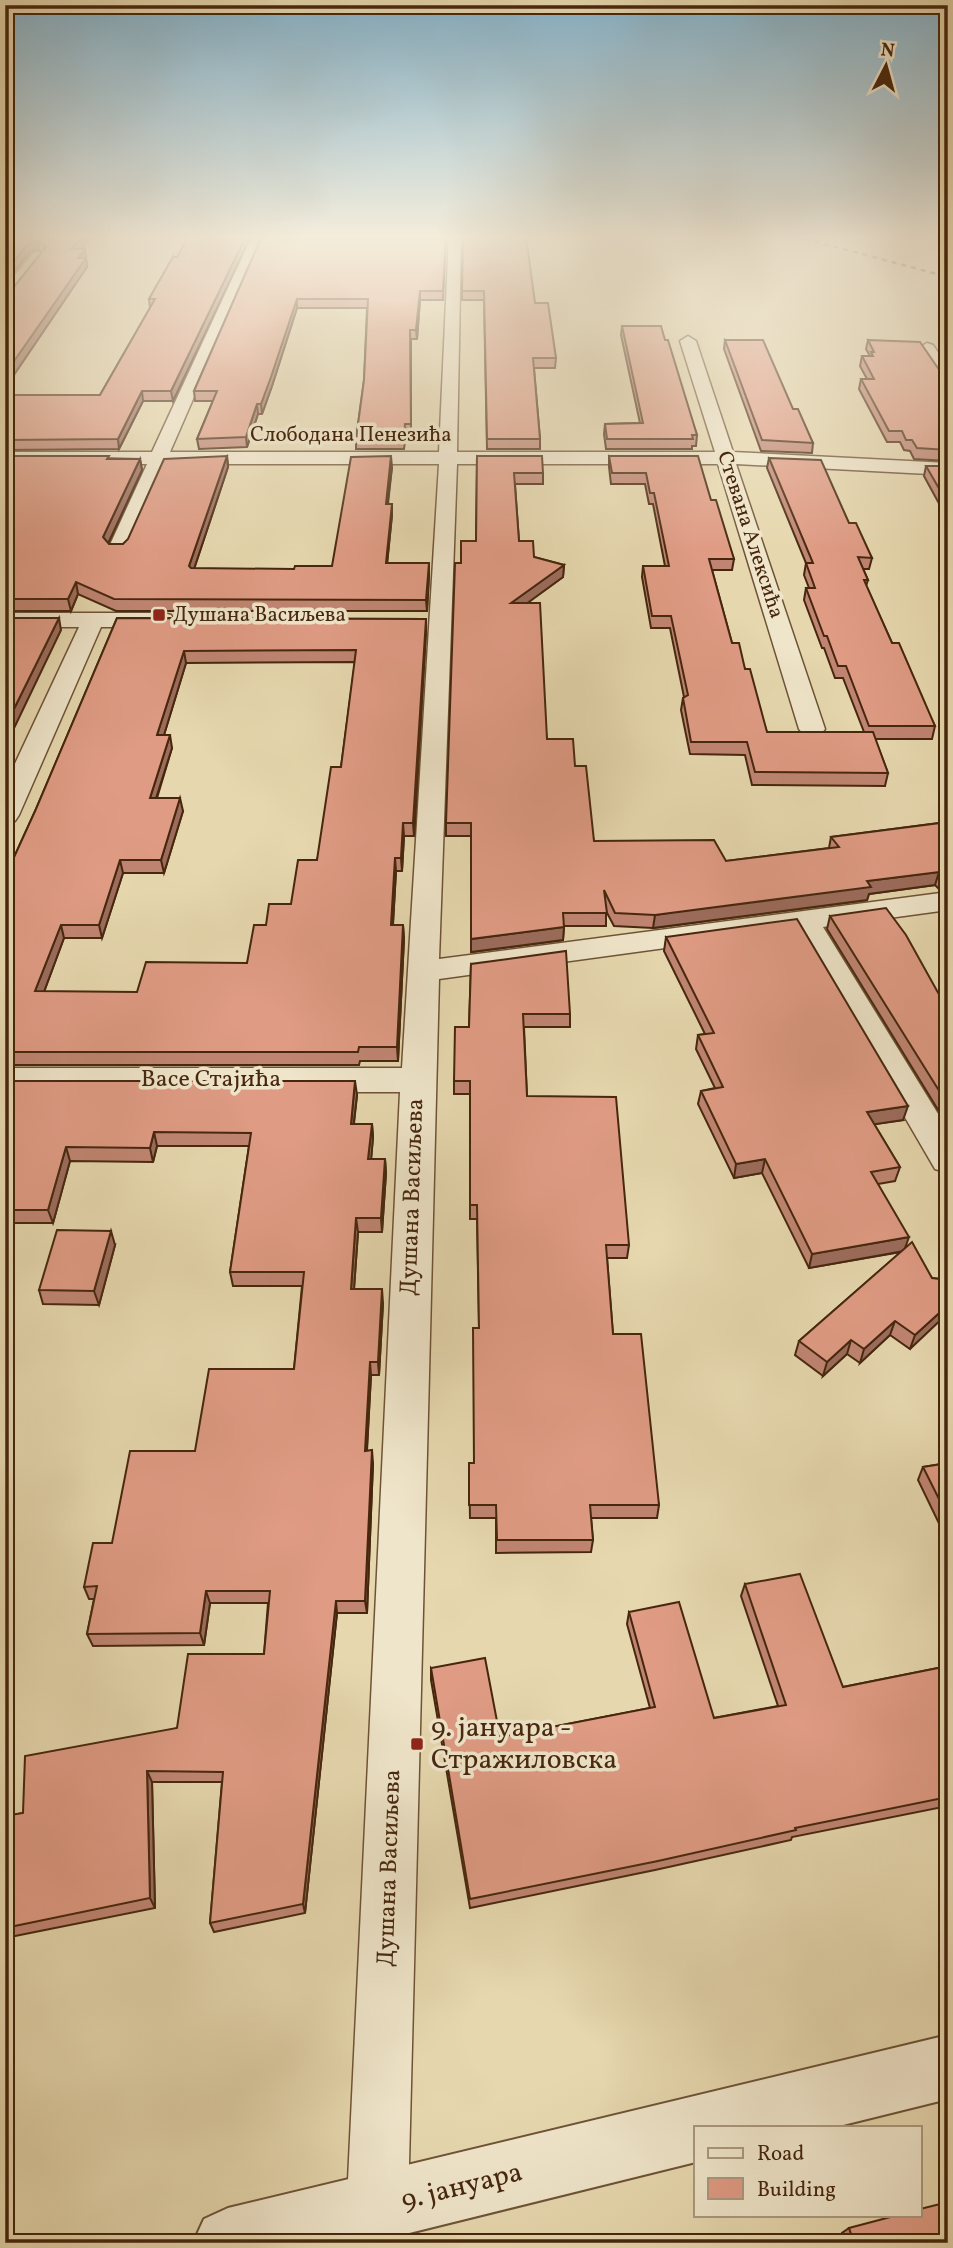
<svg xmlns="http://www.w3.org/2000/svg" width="953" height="2248" viewBox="0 0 953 2248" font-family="Vollkorn,serif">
  <rect width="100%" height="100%" fill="#e6d7ae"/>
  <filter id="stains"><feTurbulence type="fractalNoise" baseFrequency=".00286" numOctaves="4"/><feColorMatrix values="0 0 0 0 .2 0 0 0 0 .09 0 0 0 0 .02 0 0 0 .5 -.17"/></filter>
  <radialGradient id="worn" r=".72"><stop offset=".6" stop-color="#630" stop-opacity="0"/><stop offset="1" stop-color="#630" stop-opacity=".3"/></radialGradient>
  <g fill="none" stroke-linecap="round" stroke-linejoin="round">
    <defs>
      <g id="minor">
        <path d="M252,236H264L170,452H439L449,236H461L457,452H715L680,341L688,336L696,341L733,452L948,463V475L736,464L825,729L821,734L812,737L803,734L799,729L718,464H457L439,959L948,892V910L823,927L948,1130V1173L935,1169L796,930L439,979L407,2243H345L400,1092H5V1068H402L439,464H165L128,549L125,553H111L108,549L147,464H5V452H152Z"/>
        <path d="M38,252L45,256L10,299L5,300V287L33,253Z"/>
        <path d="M927,343L933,345L948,367V384L942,382L919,348Z"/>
        <path d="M5,613H163L171,615L174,620L171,625L163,627H101L19,815L15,821L5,823V785L79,627H5Z"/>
      </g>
      <path id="tertiary" d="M948,2035V2099L835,2127H696V2162L369,2243H193L204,2219L228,2208Z"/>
    </defs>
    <use href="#minor" stroke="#6e5336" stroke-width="3"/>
    <use href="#tertiary" stroke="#6e5336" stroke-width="4"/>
    <use href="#minor" fill="#efe5ca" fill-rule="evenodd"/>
    <use href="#tertiary" fill="#efe5ca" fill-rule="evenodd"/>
    <path stroke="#46270e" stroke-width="2.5" stroke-dasharray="5 5" stroke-linecap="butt" d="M795,236L948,277"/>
  </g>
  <g fill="#c08572" stroke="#46270e" stroke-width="2" fill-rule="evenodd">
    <path d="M5,236H93L80,249L86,257L87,267L5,388V292L9,293L42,252L39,250L31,251Z"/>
    <path d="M262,236H446L443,300H420L417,339H411V434H406L404,449H356V439L364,380L367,308H297L272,386L262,414H258L247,447L199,449L197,439L213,401H195L194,391Z"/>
    <path d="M463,236L535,303L556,358L555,368H534L540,439V449H487L484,300H462Z"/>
    <path d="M918,236H948V243Z"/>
    <path d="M173,257V401H143L119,449L5,450V395H100L150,308L149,299Z"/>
    <path d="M622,326L665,340L697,435L696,446H692V449H606L604,434L605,424L640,423L621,335Z"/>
    <path d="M725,340L793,409L813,443L812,453L761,451L724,349Z"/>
    <path d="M868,340L948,410L944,412L948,417V461L914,459L910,451L904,450L900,442H887L859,389L861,379H867L860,366L862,356H870L866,349Z"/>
    <path d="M943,342H948V363L941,352Z"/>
    <path d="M5,456L140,459L142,470L108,543L109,544H123L227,456L228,467L194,569H294L332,566L392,467L388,504L392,515L387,563L429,575L427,611H116L78,594L71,611H5Z"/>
    <path d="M477,456L543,473V484H515L519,541L534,557L564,565L563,577L527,603L547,739L575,766L594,841L726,861L829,848L831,837L948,822V890H940L935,885L869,894L867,900L653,928L614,926L606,911V926H564L563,940L471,952V836H446V823L461,563L476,541Z"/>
    <path d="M609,456L711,500L734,559L732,570H712L732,643L745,669L767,732H864L843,678H835L824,648H822L804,600L806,588H809L804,575L806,563L767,468L769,458L849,523L872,558L869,569H863L868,580L866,586L892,643L935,726L932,739H875L888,773L885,786L752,785L745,755L690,754L681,710L683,698L684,697L670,628H651L642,577L643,566H665L653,504H649L645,484H611L609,467Z"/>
    <path d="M926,466H948V520L924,476Z"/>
    <path d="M117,618L426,619V631L414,836H404L402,871H396L393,925H403L404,939L398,1061H360L359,1065H5V877L36,809ZM355,662L341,767L317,860L291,904L266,925L247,963L137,992H44L64,938H102L123,873H164L183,811L157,798L172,748L164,735L186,663Z"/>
    <path d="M830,916L946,1007H948V1126L827,929Z"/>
    <path d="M666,937L903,1120L874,1124L900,1167L895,1181L878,1184L905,1248L932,1278L948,1280L910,1349L890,1335L860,1363L847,1354L823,1376L795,1355L799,1341L901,1252L809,1268L762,1173L734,1178L698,1104L701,1091L715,1088L696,1049L698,1035L705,1034L664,951Z"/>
    <path d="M471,964L570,1014V1027H524L527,1096L629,1245L627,1258H607L613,1334L659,1505L657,1518H591L593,1540L591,1552L496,1553V1518H470L469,1463H474L479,1328L477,1219H470V1094H454V1081L469,1027Z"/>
    <path d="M5,1081L357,1095L354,1124H372L373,1137L371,1159H385L386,1173L382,1232H358L354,1289L383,1303L379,1375H371L367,1451L373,1463L367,1613H337L305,1913L214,1932L210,1923L222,1782H152L155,1908L5,1938V1816L23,1813L177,1728L264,1654L268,1603H210L204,1645L93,1646L87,1634L94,1599H89L84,1587L112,1543L195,1451L294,1369L302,1286H233L230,1272L249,1146H157L153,1162L70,1161L53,1223H5Z"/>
    <path d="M115,1245L99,1305L43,1304L39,1290Z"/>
    <path d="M948,1463V1542L918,1480L923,1467Z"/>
    <path d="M745,1584L843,1687L948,1666V1806L792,1837L791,1840L655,1870L470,1908L431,1680V1668L500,1737L650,1708L627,1624L629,1612L714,1718L778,1706L741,1596Z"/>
    <path d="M849,2228L948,2243H845L842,2233Z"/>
  </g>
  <g fill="#9c6c5c" stroke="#46270e" stroke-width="2">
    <path d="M83,236H93L72,257L71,249Z"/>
    <path d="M246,236H251L173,401L171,391Z"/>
    <path d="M38,241L39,250L31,251L5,283V272L29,243Z"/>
    <path d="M85,249L87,267L5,388V374Z"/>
    <path d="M420,291V300L417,339L416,330Z"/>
    <path d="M297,299V308L272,386L262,414L261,404Z"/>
    <path d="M142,391L143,401L119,449L118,439Z"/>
    <path d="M948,401V410L938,416L940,406Z"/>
    <path d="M257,404L258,414L247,447L246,437Z"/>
    <path d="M227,456L228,467L191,578L189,566Z"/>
    <path d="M391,456L392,467L386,515V504Z"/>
    <path d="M140,459L142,470L106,548L103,537Z"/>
    <path d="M392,504V515L386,575V563Z"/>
    <path d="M429,563V575L427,611L426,600Z"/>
    <path d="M564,565L563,577L511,615V603Z"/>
    <path d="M76,582L78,594L71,611L68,599Z"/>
    <path d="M59,618L61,630L5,747V727Z"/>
    <path d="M426,619V631L414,836L413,823Z"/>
    <path d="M184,651L186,663L160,748L157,735Z"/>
    <path d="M170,735L172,748L152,811L150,798Z"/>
    <path d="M180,798L183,811L164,873L161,860Z"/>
    <path d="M403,823L404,836L402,871L401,858Z"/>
    <path d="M395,858L396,871L392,939L391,925Z"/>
    <path d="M120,860L123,873L102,938L99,925Z"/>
    <path d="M939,872L935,885L869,894L867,900L653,928L655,915L867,881Z"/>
    <path d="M61,925L64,938L39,1005L35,991Z"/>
    <path d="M403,925L404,939L398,1061L397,1047Z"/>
    <path d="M564,927L563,940L471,952V939Z"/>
    <path d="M355,1081L357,1095L352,1137L351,1124Z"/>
    <path d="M908,1106L903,1120L863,1126L867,1112Z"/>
    <path d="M372,1124L373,1137L370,1173L368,1159Z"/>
    <path d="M154,1132L157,1146L153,1162L150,1148Z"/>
    <path d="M66,1147L70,1161L53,1223L48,1210Z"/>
    <path d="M385,1159L386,1173L382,1232L381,1218Z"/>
    <path d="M765,1159L762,1173L734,1178L736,1164Z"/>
    <path d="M356,1218L358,1232L353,1303L351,1289Z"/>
    <path d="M111,1231L115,1245L99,1305L94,1291Z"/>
    <path d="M909,1237L904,1251L809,1268L812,1254Z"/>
    <path d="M382,1289L383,1303L379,1375L378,1362Z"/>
    <path d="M948,1305V1313L910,1349L915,1335Z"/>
    <path d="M895,1321L890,1335L860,1363L864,1349Z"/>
    <path d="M851,1340L847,1354L823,1376L827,1362Z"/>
    <path d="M370,1362L371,1375L366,1464L365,1451Z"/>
    <path d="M372,1450L373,1463L367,1613L365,1601Z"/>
    <path d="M206,1591L210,1603L204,1645L200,1633Z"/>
    <path d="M336,1601L337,1613L305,1913L303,1904Z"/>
    <path d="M147,1771L152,1782L155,1908L150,1898Z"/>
  </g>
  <g fill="#df9b84" stroke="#46270e" stroke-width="2" fill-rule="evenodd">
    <path d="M5,236H83L71,249H85L78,258H86L5,374V292L9,293L46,247L38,241L29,243L5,272Z"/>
    <path d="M189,236H246L171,391H142L118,439L5,440V395H100L155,299H149L173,257H177Z"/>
    <path d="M262,236H446L443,291H420L416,330H410L411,424H405L404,439H356L364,380L368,299H297L271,377L261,404H257L246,437L197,439L217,391H194Z"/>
    <path d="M463,236H526L535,303H548L556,358H533L540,439H487L484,291H462Z"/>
    <path d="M622,326H661L665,340H668L697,435H692L693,439H607L605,424L643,423Z"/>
    <path d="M725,340H763L793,409H798L813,443L762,440Z"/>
    <path d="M868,340L920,342L942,374L948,376V401L940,406L948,417V450L917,448L912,440H906L902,431H889L861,379H874L862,356H873L871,352H874Z"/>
    <path d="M943,342H948V350Z"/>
    <path d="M5,456H109L107,459H140L103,537L109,544H123L128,539L164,459L227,456L189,566L191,568L294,569L295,566H332L351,457L391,456L386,504H392L386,563H429L426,600L114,599L76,582L68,599H5Z"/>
    <path d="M477,456H542L543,473H514L519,541H533L534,557L564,565L511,603H540L547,739H573L575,766H586L594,841L714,840L726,861L839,847L831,837L948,822V877H943L939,872L867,881L871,887L655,915L615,913L604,890L607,913H563L564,927L471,939V823H446L455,563H461V541H476Z"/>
    <path d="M609,456H698L711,500H716L734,559H709L732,643H739L745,669H750L767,732H873L888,773L755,772L747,742H691L683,698L688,695L671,616H652L643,566H669L654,493H650L646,473H612Z"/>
    <path d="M769,458L821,460L849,523H856L872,558L858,557L868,580H864L892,643H899L935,726H869L846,666H838L827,636H824L806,588H815L806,563H813Z"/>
    <path d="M926,466H948V504Z"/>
    <path d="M5,618H59L5,727Z"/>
    <path d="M117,618L426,619L413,823H403L401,858H395L391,925H403L397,1047H359L358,1052H5V877L36,809ZM356,650L341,767H331L317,860H298L291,904H269L266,925H254L247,963L146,962L137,992L35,991L61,925H99L120,860H161L180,798H150L170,735H157L184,651Z"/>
    <path d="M886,908L906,935L946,1007H948V1105L830,916Z"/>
    <path d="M797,919L908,1106L867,1112L900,1167L871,1172L909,1237L812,1254L765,1159L736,1164L701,1091L723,1087L698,1035L714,1033L666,937Z"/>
    <path d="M566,951L570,1014H523L527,1096L616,1097L629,1245H606L613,1334H641L659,1505H590L593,1540H497L496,1505H469V1463H474L473,1328H479L477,1205H470V1081H454L455,1027H469L471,964Z"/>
    <path d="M5,1081H355L351,1124H372L368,1159H385L381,1218H356L351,1289H382L378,1362H370L365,1451L372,1450L365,1601H336L303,1904L210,1923L223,1772L147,1771L150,1898L5,1928V1816L23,1813L25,1756L177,1728L188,1654H264L270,1591H206L200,1633L87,1634L97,1586L84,1587L93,1543H112L130,1451H195L209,1369H294L304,1272H230L251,1133L154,1132L150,1148L66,1147L48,1210H5Z"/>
    <path d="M57,1230L111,1231L94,1291L39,1290Z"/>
    <path d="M912,1242L932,1278L948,1280V1305L915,1335L895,1321L864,1349L851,1340L827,1362L799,1341Z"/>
    <path d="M948,1463V1517L923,1467Z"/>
    <path d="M800,1574L843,1687L948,1666V1797L795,1828L796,1830L658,1861L470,1899L431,1668L485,1658L500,1737L655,1707L629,1612L679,1602L714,1718L786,1705L745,1584Z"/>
    <path d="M948,2202V2243H854L849,2228L898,2215H920V2209Z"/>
  </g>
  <linearGradient id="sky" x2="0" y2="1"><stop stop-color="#87b6cf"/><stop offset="0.43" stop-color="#f4eddb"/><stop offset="1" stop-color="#f4eddb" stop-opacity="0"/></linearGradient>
  <rect width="953" height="551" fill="url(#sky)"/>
  <g fill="#8f2418" stroke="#efe5ca" stroke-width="2.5">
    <rect x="152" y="608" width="14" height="14" rx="3.5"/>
    <rect x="410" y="1737" width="14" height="14" rx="3.5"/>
  </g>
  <g text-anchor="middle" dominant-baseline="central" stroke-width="7" stroke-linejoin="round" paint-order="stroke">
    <g font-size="21" fill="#46270e" stroke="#efe5ca">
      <text x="351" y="435">Слободана Пенезића</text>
      <text transform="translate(750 535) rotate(72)">Стевана Алексића</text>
    </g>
    <g font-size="21" fill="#46270e" stroke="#efe5ca" text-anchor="start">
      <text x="173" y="615">Душана Васиљева</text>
    </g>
    <g font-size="24" fill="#46270e" stroke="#efe5ca">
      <text x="211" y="1080">Васе Стајића</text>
      <text transform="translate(413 1197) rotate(-88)">Душана Васиљева</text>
      <text transform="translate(390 1868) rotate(-88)">Душана Васиљева</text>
    </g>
    <g font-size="28" fill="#46270e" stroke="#efe5ca" text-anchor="start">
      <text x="431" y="1728">9. јануара -<tspan x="431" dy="32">Стражиловска</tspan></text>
    </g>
    <g font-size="28" fill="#46270e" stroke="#efe5ca">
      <text transform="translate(462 2187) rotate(-14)">9. јануара</text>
    </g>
  </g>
  <rect width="953" height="2248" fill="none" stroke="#e6d7ae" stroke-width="28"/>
  <rect x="7" y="7" width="939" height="2234" fill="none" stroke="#46270e" stroke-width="3.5"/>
  <rect x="14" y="14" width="925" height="2220" fill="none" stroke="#46270e" stroke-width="2"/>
  <rect x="694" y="2126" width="228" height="91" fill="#efe5ca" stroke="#ab997f" stroke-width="2"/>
  <rect x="708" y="2148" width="35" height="10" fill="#efe5ca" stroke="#ab997f" stroke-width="2"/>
  <text x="757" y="2160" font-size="21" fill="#46270e">Road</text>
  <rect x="708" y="2178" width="35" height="21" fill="#df9b84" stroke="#ab997f" stroke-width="2"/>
  <text x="757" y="2196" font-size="21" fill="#46270e">Building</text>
  <g transform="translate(886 66) rotate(6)" stroke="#efe5ca" stroke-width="5" paint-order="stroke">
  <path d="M0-5L12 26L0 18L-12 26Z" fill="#46270e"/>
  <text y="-10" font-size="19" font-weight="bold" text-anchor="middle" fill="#46270e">N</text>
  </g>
  <rect width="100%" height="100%" filter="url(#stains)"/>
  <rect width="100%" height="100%" fill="url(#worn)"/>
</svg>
